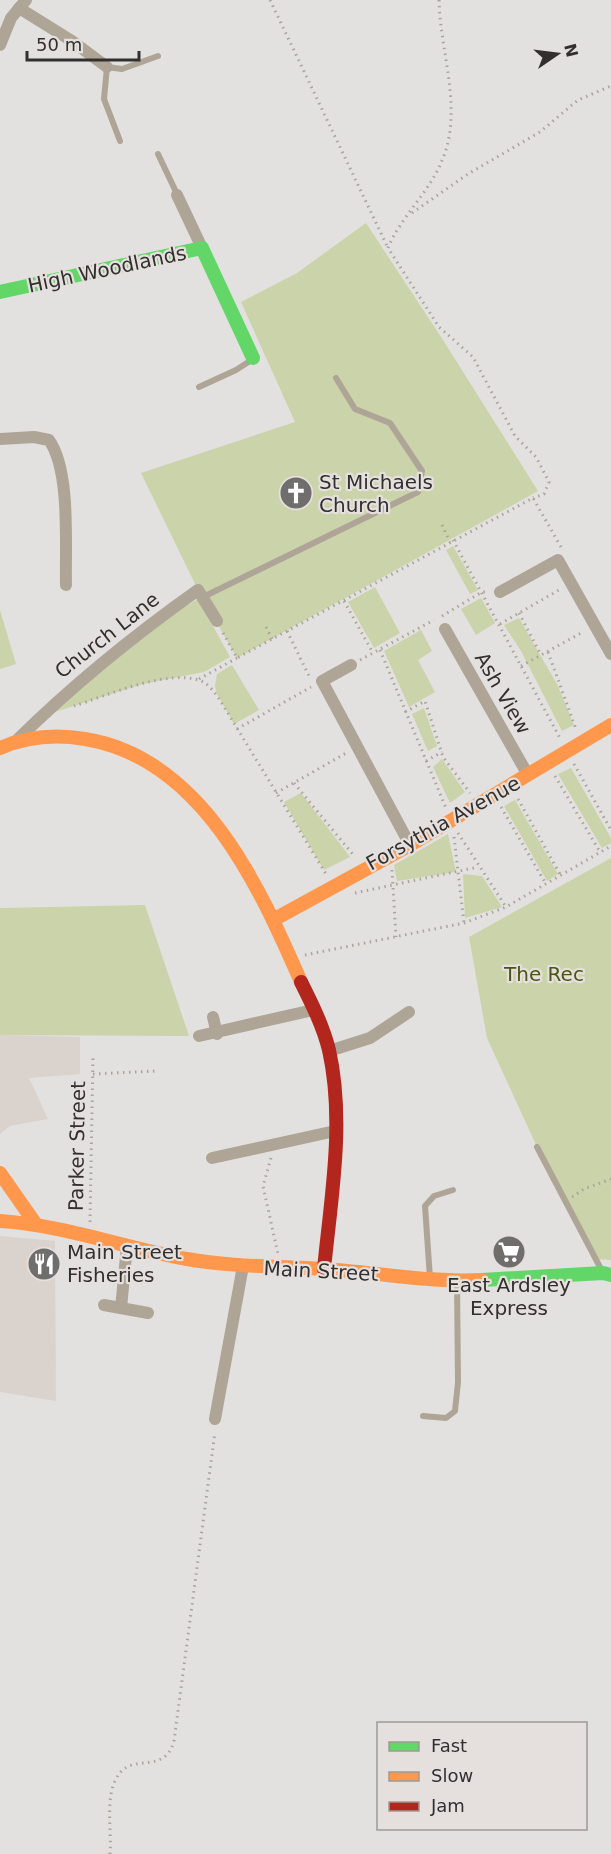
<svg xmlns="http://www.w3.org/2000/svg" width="611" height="1854" viewBox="0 0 611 1854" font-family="'DejaVu Sans',sans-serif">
  <rect width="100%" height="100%" fill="#e3e1df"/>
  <g fill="#dad2cd">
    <path d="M0,1035L80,1037V1074L29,1078L48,1119L10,1126L0,1134Z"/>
    <path d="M0,1236L55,1241L56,1401L0,1392Z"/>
  </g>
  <g fill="#cbd3ab">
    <path d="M366,223L443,340L538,491L237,658L198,590L141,473L295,422L241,302L297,273Z"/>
    <path d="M453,546L478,590L470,594L446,550Z"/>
    <path d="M375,587L400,633L374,648L348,602Z"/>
    <path d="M481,598L495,623L476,635L461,609Z"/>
    <path d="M198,599L230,657L204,672L143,684L55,712L57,705L161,621Z"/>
    <path d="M0,610L16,664L0,669Z"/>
    <path d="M519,618L558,686L574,725L562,731L521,651L504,625Z"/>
    <path d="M421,630L432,651L418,660L435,692L409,707L384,651Z"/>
    <path d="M232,665L259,710L234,724L217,694L215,686L217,674Z"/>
    <path d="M424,708L437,746L428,751L412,714Z"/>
    <path d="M442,759L465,792L450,803L433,767Z"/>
    <path d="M571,768L611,838V843L602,848L558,774Z"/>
    <path d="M301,793L350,857L324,870L284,802Z"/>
    <path d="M515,800L558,874L547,881L504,806Z"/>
    <path d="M448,834L456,872L397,881L394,865Z"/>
    <path d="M611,858V1260L595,1259L537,1147L487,1038L469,937Z"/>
    <path d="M463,874L482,876L502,907L465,918Z"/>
    <path d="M145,905L189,1036L0,1035V908Z"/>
  </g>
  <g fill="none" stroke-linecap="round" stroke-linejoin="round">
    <g stroke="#aba49a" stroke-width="3" stroke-dasharray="1.5 4.5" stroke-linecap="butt">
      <path d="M270,0L388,248"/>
      <path d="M439,0C440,51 463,109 443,158C431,191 401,216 388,248L439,327L473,357L515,436L536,457L549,482L544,494L533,498"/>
      <path d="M412,213L468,174L540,132L578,100L611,86"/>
      <path d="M442,525L450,542"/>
      <path d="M453,540L561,740"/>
      <path d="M344,601L373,653"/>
      <path d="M519,613L541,655"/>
      <path d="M442,616L482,592H489"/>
      <path d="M500,624L559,590"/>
      <path d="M266,627L272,639"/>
      <path d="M287,631L310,678"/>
      <path d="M223,633L237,658L533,498L561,547"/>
      <path d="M380,650L446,808"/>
      <path d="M548,652L576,729"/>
      <path d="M360,660L434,620"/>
      <path d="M521,666L583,632"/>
      <path d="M199,679L237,658"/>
      <path d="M74,706C106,696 168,668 201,681C209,684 213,691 218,697L326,874"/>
      <path d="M405,712L425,701L443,757L470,793"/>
      <path d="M237,729L311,687"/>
      <path d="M426,761L442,752"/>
      <path d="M574,764L611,830"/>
      <path d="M555,776L600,852"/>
      <path d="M294,783L355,857"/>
      <path d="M276,793L348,752"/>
      <path d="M518,799L561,876"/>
      <path d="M501,807L546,884"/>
      <path d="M458,833L506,907"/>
      <path d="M454,837L464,923"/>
      <path d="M392,870L396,937"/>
      <path d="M355,893L478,867"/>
      <path d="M305,955L464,923L506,907L611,846"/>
      <path d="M93,1074L156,1071"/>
      <path d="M271,1158L263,1186L278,1254"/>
      <path d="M572,1197L584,1189L611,1179"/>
      <path d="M90,1222L93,1056"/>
      <path d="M110,1854C112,1831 105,1800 116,1779C130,1750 164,1777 174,1741L215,1432"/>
    </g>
    <g stroke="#aea597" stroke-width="6">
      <path d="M120,141L104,99L107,67L122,69L158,56"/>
      <path d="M158,154L177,194"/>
      <path d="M199,387L236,370L253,359"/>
      <path d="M203,597L418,492L422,471L390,423L355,409L336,378"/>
      <path d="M537,1147L602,1271"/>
      <path d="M430,1278L425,1206L434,1196L453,1190"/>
      <path d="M423,1416L446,1418L455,1411L458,1382L457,1282"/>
    </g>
    <g stroke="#aea597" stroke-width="12">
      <path d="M19,8L72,41L107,67"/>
      <path d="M0,45L11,18L26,0"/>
      <path d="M177,195L202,248"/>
      <path d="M0,439L34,437L49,440C71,471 65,546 66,585"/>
      <path d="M500,592L558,560L611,654"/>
      <path d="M445,629L528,775"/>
      <path d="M351,665L322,681L410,845"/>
      <path d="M17,740C74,684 133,636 198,590L217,621"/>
      <path d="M213,1017L217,1034"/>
      <path d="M199,1036L313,1010"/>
      <path d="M329,1051L370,1038L409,1012"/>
      <path d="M212,1158L335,1131"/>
      <path d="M104,1305L148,1313"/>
      <path d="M121,1308L127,1246"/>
      <path d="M215,1419L243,1266"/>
    </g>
    <g stroke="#63d668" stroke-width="14">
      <path d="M0,292L202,248L253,358"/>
      <path d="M482,1280L603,1273L611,1275"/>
    </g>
    <g stroke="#ff974d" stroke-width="14">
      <path d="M0,748C28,736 55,734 85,739C202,758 259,886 301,982"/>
      <path d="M273,920L410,845L611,725"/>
      <path d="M0,1173L35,1223"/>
      <path d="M0,1221C64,1225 124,1248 187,1259C232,1267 277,1266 323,1269C376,1272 429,1283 482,1280"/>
    </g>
    <path stroke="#b3261e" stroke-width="14" d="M301,982C312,1004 323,1026 329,1050C345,1122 331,1197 324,1269"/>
  </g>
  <defs>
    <symbol id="church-disc" viewBox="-11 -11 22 22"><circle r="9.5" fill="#706e6d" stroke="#e5e0dd"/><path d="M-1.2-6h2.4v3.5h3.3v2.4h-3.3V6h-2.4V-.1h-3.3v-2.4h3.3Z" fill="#fff"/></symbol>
    <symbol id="supermarket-disc" viewBox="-11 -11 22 22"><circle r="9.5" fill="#706e6d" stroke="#e5e0dd"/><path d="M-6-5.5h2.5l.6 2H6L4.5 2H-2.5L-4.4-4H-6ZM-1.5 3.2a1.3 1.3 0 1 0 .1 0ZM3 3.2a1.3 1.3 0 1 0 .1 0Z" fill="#fff"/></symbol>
    <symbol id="restaurant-disc" viewBox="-11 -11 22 22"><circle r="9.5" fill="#706e6d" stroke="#e5e0dd"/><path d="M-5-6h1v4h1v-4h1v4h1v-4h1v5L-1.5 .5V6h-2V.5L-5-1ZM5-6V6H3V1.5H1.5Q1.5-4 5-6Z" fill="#fff"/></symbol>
  </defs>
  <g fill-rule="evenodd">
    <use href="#church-disc" x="277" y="474" width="38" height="38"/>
    <use href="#supermarket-disc" x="490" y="1233" width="38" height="38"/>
    <use href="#restaurant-disc" x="25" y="1245" width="38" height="38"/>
  </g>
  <g text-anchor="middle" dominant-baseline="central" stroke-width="4.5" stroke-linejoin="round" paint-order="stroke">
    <g font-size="20" fill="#32302f" stroke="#e5e0dd">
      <text transform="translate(107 269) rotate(-12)">High Woodlands</text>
      <text transform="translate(107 635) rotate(-38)">Church Lane</text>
      <text transform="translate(503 693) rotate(60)">Ash View</text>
      <text transform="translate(443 823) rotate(-29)">Forsythia Avenue</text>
      <text transform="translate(77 1146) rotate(-89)">Parker Street</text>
      <text transform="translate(321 1271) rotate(3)">Main Street</text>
    </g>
    <g font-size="20" fill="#32302f" stroke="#e5e0dd" text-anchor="start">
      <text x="319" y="482">St Michaels<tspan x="319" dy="23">Church</tspan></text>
      <text x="67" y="1252">Main Street<tspan x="67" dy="23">Fisheries</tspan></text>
      <text x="509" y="1285" text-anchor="middle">East Ardsley<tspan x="509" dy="23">Express</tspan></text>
    </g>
    <g font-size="20" fill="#495510" stroke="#e5e0dd">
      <text x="544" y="974">The Rec</text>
    </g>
  </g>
  <rect x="377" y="1722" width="210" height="108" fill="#e5e0dd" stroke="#9d9a97" stroke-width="1.5"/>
  <rect x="389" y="1742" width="30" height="9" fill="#63d668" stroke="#9d9a97" stroke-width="1.5"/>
  <text x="431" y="1752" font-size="18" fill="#32302f">Fast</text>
  <rect x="389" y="1772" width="30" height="9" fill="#ff974d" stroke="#9d9a97" stroke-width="1.5"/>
  <text x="431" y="1782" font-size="18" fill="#32302f">Slow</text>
  <rect x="389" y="1802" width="30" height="9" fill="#b3261e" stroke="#9d9a97" stroke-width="1.5"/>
  <text x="431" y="1812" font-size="18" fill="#32302f">Jam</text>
  <g transform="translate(557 54) rotate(76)" stroke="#e5e0dd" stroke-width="4.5" paint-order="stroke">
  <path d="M0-4.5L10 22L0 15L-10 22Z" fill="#32302f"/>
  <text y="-9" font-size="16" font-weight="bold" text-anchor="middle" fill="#32302f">N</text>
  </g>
  <path d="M27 51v9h112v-9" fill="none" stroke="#32302f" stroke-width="3"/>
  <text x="36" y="51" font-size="18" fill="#32302f" stroke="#e5e0dd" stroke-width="4.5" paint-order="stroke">50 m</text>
</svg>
